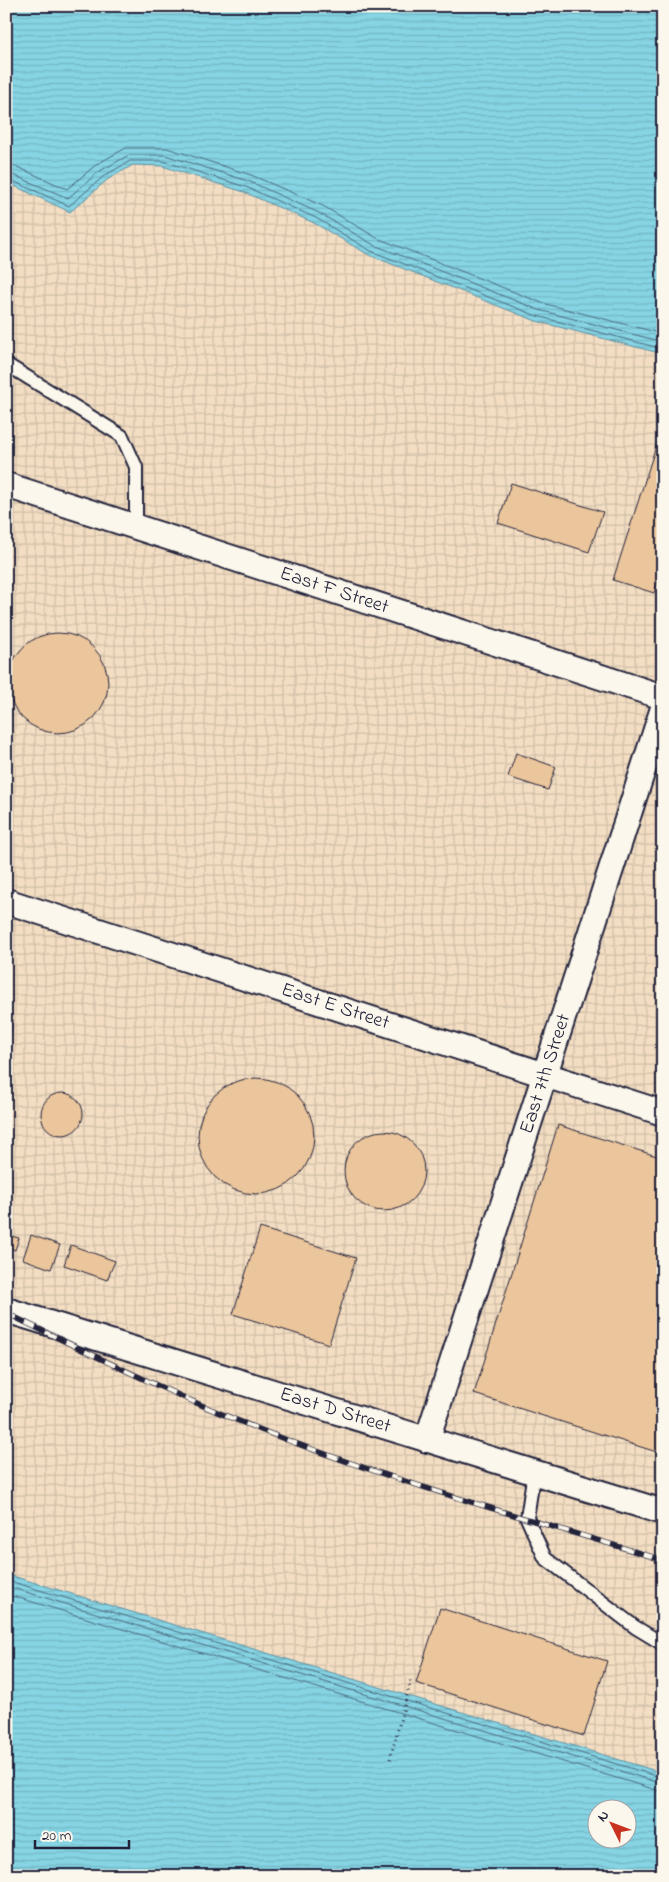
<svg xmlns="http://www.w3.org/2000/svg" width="669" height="1882" viewBox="0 0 669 1882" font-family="'Indie Flower',sans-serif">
  <defs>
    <pattern id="industrial-grid" width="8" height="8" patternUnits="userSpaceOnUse" patternTransform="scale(1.25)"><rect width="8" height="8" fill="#f3dec3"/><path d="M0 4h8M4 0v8" fill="none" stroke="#d0bea8"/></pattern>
    <pattern id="water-rules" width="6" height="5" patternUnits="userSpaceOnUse" patternTransform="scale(1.25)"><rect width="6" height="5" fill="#86d4e4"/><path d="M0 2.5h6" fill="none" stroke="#73b6c4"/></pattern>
  </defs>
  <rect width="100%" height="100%" fill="#f6e8d4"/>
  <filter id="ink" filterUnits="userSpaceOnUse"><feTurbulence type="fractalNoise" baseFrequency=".02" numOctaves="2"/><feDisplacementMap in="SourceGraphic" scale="10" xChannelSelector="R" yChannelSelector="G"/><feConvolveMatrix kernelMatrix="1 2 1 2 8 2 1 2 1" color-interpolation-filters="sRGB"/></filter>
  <g filter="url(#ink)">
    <path fill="url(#industrial-grid)" d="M133,165L162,166L244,192L314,223L369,255L536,321L663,354V1773L6,1574V182L70,212L107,180Z"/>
    <g fill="url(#water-rules)" stroke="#5e8da0" fill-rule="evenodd">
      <path d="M6,6H663V354L536,321L369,255L314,223L244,192L162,166L133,165L107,180L70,212L6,182Z"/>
      <path d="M6,1574L663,1773V1876H6ZM596,1810H626V1840H596Z"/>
    </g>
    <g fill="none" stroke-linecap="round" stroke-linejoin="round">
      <g stroke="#4a697f" stroke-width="1">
        <path d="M6,164L15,166L67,189L97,164L126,148H167L251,175L323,206L377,238L542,303L663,334"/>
        <path d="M6,172L68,198L100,171L129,155H165L248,181L319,213L374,245L539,310L663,342"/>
        <path d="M6,178L69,206L104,176L130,161H163L246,187L316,218L371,251L537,316L663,349"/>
        <path d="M6,1580L663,1778"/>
        <path d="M6,1586L663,1784"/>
        <path d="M6,1594L663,1792"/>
      </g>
    </g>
    <g fill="#ebc59b" stroke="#22223b">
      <path d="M663,424V567L654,593L613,580Z"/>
      <path d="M511,483L603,512L589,552L498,523Z"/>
      <circle cx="58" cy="683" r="50"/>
      <path d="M516,753L556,767L548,790L508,777Z"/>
      <path d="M6,1002L12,1027L6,1053Z"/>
      <circle cx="256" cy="1136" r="58"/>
      <circle cx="62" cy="1114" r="21"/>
      <path d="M558,1125L663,1158V1454L474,1394Z"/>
      <circle cx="384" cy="1171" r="40"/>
      <path d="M260,1228L356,1258L329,1344L233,1314Z"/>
      <path d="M6,1235L19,1238L15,1250L6,1247Z"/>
      <path d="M31,1235L60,1245L51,1269L23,1259Z"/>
      <path d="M71,1245L115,1261L107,1280L64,1265Z"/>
      <path d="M440,1608L607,1661L584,1736L416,1683Z"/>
    </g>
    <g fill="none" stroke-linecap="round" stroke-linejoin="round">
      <defs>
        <g id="service">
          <path d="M6,364L122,436L136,467V527"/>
          <path d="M534,1472L527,1518L545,1558L635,1627L663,1644"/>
        </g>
        <g id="minor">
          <path d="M6,485L663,697"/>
          <path d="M6,901L663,1113"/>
          <path d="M6,1310L663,1512"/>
          <path d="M427,1440L663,708"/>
        </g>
      </defs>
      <use href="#service" stroke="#22223b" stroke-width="16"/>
      <use href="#minor" stroke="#22223b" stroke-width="28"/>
      <path stroke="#22223b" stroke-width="3" stroke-dasharray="1 4" stroke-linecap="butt" d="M390,1759L411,1680"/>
      <use href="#service" stroke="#fbf7ec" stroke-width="12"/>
      <use href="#minor" stroke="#fbf7ec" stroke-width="24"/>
      <defs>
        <path id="rail" d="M6,1313C95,1356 183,1400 274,1435C401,1484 533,1520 663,1560"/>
      </defs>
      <use href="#rail" stroke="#22223b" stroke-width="5.5"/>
      <use href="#rail" stroke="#fbf7ec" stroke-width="4" stroke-dasharray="11" stroke-linecap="butt"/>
    </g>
  </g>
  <g text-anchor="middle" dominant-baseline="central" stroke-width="5" stroke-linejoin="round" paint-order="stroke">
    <g font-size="20" fill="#22223b" stroke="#fbf7ec">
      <text transform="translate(334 591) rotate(18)">East F Street</text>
      <text transform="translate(335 1007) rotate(18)">East E Street</text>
      <text transform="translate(546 1074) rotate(-72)">East 7th Street</text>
      <text transform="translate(335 1411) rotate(17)">East D Street</text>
    </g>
  </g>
  <rect width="669" height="1882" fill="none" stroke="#fbf7ec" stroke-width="25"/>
  <rect x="12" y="12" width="644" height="1857" fill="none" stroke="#22223b" stroke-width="2" filter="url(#ink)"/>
  <g transform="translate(612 1824) rotate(312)"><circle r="24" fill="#fbf7ec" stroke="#a4a2a5"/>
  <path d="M0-4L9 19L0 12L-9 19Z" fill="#c8321e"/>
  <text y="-8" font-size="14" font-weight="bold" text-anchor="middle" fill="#22223b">N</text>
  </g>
  <path d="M35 1840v8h94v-8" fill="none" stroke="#22223b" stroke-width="2.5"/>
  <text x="42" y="1840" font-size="15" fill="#22223b" stroke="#fbf7ec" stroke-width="4" paint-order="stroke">20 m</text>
</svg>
